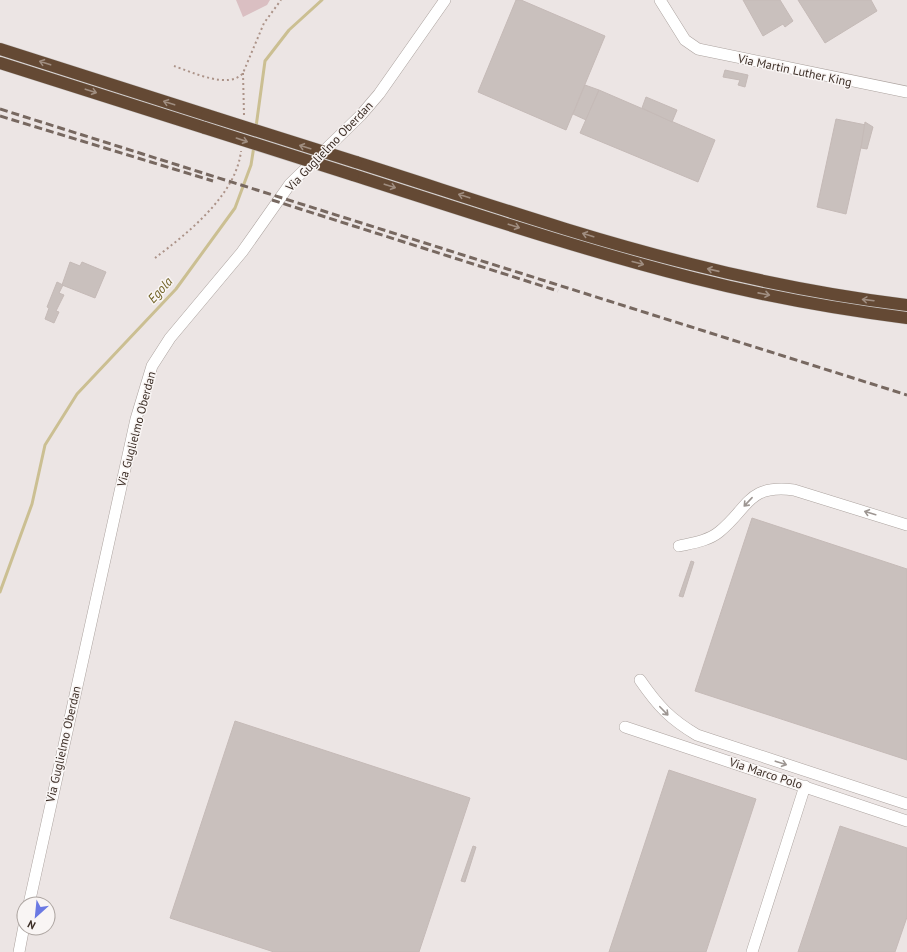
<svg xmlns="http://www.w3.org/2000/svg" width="907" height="952" viewBox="0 0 907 952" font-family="'PT Sans',sans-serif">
  <rect width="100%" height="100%" fill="#ece5e4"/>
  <path fill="#dabfc2" d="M236,0H270L267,5L243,17Z"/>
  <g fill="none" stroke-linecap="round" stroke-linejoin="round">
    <g stroke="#cbbf92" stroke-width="3">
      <path d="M256,127L265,61L289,30L322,0"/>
      <path d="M0,592L32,504L45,445L77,394L176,289L235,208L251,165L254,146"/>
    </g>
  </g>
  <g fill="#c9c0bd" stroke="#c5bab7">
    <path d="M516,0H521L605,36L566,130L478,92Z"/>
    <path d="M743,0H780L793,21L785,27L783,24L763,36Z"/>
    <path d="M798,0H871L877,11L825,43Z"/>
    <path d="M725,70L748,75L745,87L738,85L740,80L723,77Z"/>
    <path d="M585,85L599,90L586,120L573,114Z"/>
    <path d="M599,90L715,140L698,182L580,133Z"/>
    <path d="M646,97L677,110L672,122L642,108Z"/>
    <path d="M836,119L866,125L846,214L817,207Z"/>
    <path d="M865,122L873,127L867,149L861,148Z"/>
    <path d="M70,262L80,266L82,262L106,272L95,298L62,285Z"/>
    <path d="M57,282L63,285L59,293L64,295L56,311L59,312L54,323L45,319L49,308L47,307Z"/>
    <path d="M752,518L907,569V760L695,691Z"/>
    <path d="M691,561L694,562L683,597L679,596Z"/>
    <path d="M235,721L470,798L419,952H274L170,918Z"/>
    <path d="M669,770L756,799L706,952H609Z"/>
    <path d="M840,826L907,848V917L895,952H798Z"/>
    <path d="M473,846L476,847L465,882L461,881Z"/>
  </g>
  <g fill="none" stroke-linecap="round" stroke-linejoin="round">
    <defs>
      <g id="minor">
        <path d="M660,0L685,40L698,49L907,92"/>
        <path d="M679,546C692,543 708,541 719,532C749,508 747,484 794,490L907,525"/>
        <path d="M640,680C658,706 670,719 697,735L907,804"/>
        <path d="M625,727L907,821"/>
        <path d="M29,904L136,419L152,366L170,338L242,252L290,184L361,115L379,94L445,0"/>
        <path d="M19,952L24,926"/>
        <path d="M752,952L805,786"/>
      </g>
      <g id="highway">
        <path d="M0,49L207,115"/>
        <path d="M0,63L205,128"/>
        <path d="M356,162C467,197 578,236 691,264C762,282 834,296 907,305"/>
        <path d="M353,175C466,211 578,249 693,278C764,296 835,309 907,318"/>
      </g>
    </defs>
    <use href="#minor" stroke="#aca39f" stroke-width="12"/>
    <use href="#highway" stroke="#c8c4c2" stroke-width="13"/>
    <g stroke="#ac9388" stroke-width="2" stroke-dasharray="2 3" stroke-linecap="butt">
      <path d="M174,66C192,72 229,90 243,73L264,23L281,0"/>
      <path d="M243,73L244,115"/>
      <path d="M155,258C188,233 236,195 241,151"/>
    </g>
    <use href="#minor" stroke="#fff" stroke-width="11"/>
    <use href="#highway" stroke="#644934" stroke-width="12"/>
    <g stroke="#776860" stroke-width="3" stroke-dasharray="8 4" stroke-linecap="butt">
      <path d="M0,109L907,395"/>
      <path d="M0,116L213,181"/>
      <path d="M272,200L558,291"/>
    </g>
    <defs>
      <g id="highway-bridge">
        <path d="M207,115L356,162"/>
        <path d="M205,128L353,175"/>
      </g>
    </defs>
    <use href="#highway-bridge" stroke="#c8c4c2" stroke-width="13" stroke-linecap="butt"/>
    <use href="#highway-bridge" stroke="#644934" stroke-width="12"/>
  </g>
  <defs><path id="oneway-shaft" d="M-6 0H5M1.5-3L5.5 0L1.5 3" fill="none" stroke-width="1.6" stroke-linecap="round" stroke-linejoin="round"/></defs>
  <g stroke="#a08e81">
    <use href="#oneway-shaft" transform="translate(45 63) rotate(-162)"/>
    <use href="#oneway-shaft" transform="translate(91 91) rotate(18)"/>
    <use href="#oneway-shaft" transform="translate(169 103) rotate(-162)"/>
    <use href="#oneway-shaft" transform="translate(242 140) rotate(19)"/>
    <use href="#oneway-shaft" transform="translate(305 147) rotate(-163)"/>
    <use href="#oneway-shaft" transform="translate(390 186) rotate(18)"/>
    <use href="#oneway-shaft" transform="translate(464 196) rotate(-162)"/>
    <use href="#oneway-shaft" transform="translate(514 226) rotate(18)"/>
    <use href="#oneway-shaft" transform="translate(588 235) rotate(-163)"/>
    <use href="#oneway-shaft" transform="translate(638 263) rotate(15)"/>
    <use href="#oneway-shaft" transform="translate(713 270) rotate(-167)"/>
    <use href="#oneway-shaft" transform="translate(764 294) rotate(11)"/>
    <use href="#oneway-shaft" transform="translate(868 300) rotate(-173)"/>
  </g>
  <g stroke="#9d9692">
    <use href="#oneway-shaft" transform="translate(748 502) rotate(133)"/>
    <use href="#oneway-shaft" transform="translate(870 513) rotate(-163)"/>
    <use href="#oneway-shaft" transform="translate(664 711) rotate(46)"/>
    <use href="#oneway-shaft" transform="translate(781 763) rotate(18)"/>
  </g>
  <g text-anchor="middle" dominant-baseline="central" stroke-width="3" stroke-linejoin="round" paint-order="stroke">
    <g font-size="12" fill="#3b2d25" stroke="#f9f5f4">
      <text transform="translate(795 70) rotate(12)">Via Martin Luther King</text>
      <text transform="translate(329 146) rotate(-46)">Via Guglielmo Oberdan</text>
      <text transform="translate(136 429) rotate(-75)">Via Guglielmo Oberdan</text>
      <text transform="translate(63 744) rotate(-77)">Via Guglielmo Oberdan</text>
      <text transform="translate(766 773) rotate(18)">Via Marco Polo</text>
    </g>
    <g font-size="13" font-style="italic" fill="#716226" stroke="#f9f5f4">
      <text transform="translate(160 290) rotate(-48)">Egola</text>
    </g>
  </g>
  <g transform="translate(36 916) rotate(207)"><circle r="19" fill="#f9f5f4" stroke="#ada5a1"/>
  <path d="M0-3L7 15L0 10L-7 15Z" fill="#6b79e3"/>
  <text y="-6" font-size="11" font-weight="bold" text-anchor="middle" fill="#3b2d25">N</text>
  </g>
</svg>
